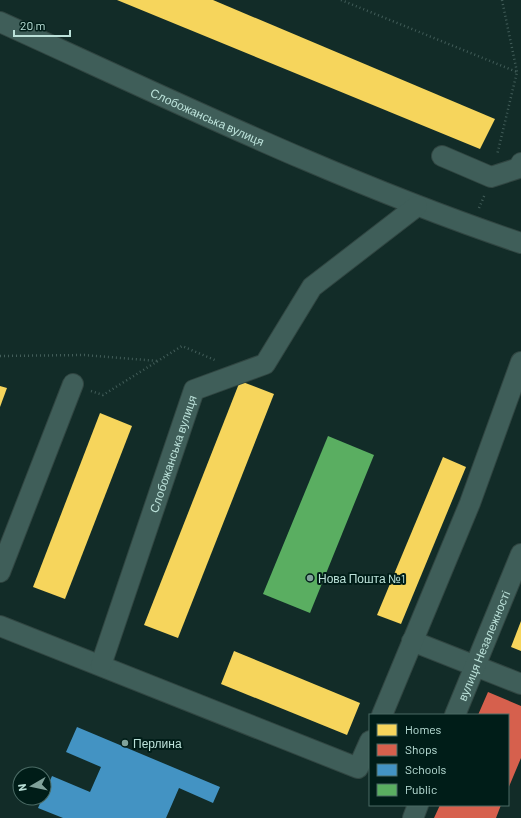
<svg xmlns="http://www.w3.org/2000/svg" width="521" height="818" viewBox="0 0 521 818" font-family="Barlow,sans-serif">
  <rect width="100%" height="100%" fill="#122c28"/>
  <g fill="#f6d55c">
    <path d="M117,0H213L495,119L480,149Z"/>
    <path d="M240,381L274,394L178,638L144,625Z"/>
    <path d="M0,386L7,388L0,407Z"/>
    <path d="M100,413L132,426L65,599L33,587Z"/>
    <path d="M443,457L466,467L401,624L377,615Z"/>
    <path d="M521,621V651L511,647Z"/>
    <path d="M234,651L360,703L347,735L221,684Z"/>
  </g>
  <g fill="#d6604d">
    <path d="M488,692L521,706V758L508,789V715H478Z"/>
    <path d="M440,805H501L496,818H434Z"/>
  </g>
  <path fill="#4393c3" d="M77,727L220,787L213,803L179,788L166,818H63L38,808L52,776L90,792L101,767L66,752Z"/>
  <path fill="#5aae61" d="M328,436L374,455L310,613L263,594Z"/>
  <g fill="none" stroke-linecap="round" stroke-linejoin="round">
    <defs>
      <g id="minor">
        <path id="s1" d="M0,22C172,100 342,183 521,243"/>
        <path d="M442,156L491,177L519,168L521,163"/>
        <path d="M0,572L73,384"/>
        <path d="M0,626L358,768L370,741"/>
        <path d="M412,641L521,684"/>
        <path id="s2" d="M101,665L194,390L265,364L312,287L417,206"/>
        <path d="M382,715L470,503L521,362"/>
        <path id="s3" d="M455,715L521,554"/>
        <path d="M413,818L418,805"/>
      </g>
    </defs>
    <use href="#minor" stroke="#314642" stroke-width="22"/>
    <g stroke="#425d59" stroke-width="2.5" stroke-dasharray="1 3" stroke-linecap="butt">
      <path d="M341,0L517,72L497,155"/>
      <path d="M502,0L517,72"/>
      <path d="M479,208L485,194"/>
      <path d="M0,356L84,355L158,361"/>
      <path d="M91,391L103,395L182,346L217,361"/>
    </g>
    <use href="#minor" stroke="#3f5e59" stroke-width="20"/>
  </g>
  <g fill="#80a29b" stroke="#001d18" stroke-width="1.5">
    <circle cx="310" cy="578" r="4"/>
    <circle cx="125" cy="743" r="4"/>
  </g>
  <g text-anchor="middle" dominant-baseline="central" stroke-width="4" stroke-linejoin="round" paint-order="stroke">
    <g font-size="12" fill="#bbe1d9" stroke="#001d18">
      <text stroke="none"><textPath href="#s1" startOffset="228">Слобожанська вулиця</textPath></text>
      <text stroke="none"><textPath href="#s2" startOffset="223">Слобожанська вулиця</textPath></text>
      <text stroke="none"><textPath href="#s3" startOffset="75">вулиця Незалежності</textPath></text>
    </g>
    <g font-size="12" fill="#bbe1d9" stroke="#001d18" text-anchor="start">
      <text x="318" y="578">Нова Пошта №1</text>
      <text x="133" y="743">Перлина</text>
    </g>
  </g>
  <rect x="369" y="714" width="140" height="92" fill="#001d18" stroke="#4b6b65"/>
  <rect x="377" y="724" width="20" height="12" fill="#f6d55c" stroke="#4b6b65"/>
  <text x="405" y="734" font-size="12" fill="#bbe1d9">Homes</text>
  <rect x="377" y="744" width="20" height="12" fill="#d6604d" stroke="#4b6b65"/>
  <text x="405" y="754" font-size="12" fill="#bbe1d9">Shops</text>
  <rect x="377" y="764" width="20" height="12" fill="#4393c3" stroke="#4b6b65"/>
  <text x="405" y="774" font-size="12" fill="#bbe1d9">Schools</text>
  <rect x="377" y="784" width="20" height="12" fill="#5aae61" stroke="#4b6b65"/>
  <text x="405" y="794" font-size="12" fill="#bbe1d9">Public</text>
  <g transform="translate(32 786) rotate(261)"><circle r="19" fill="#001d18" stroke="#4b6b65"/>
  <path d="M0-3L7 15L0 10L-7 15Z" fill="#80a29b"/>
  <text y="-6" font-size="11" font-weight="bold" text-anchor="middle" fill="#bbe1d9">N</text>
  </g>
  <path d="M14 30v6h56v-6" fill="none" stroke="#bbe1d9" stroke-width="2"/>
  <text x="20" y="30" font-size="12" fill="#bbe1d9" stroke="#001d18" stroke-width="3" paint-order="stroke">20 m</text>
</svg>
